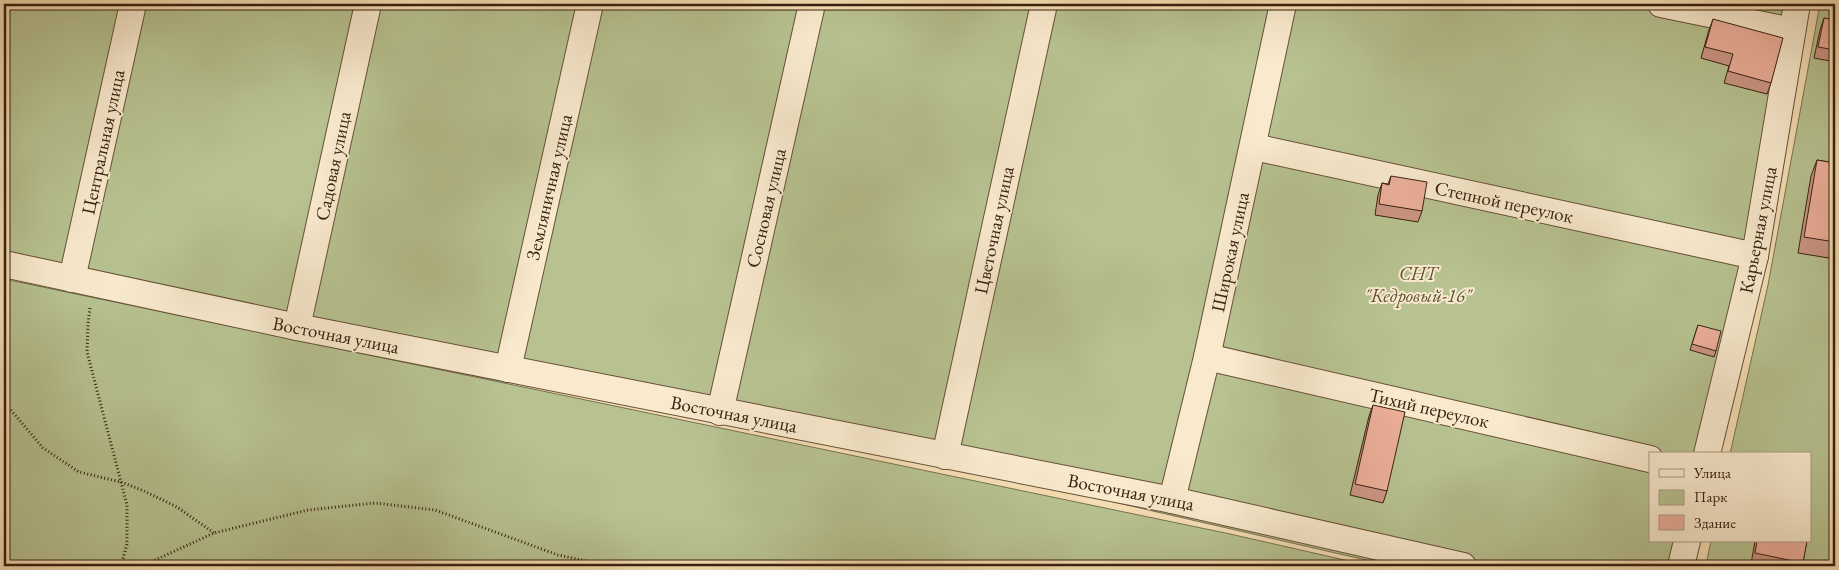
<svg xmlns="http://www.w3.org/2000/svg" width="1839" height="570" viewBox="0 0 1839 570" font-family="'EB Garamond',serif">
  <rect width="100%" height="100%" fill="#f6deb4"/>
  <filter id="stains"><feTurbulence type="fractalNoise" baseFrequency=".004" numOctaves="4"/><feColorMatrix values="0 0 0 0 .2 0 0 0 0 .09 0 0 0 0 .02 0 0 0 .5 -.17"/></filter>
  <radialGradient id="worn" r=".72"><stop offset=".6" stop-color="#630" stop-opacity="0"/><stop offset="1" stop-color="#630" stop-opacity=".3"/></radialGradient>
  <g fill="#b7c290" stroke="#767250">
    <path d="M4,4H1788L1754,214L1700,454H1650V541H1680L1674,566H1392L953,465L4,274Z"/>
    <path d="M1820,4H1835V566H1709L1707,560L1711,541H1810V454H1730L1768,285Z"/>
    <path d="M4,279L1230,534L1371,566H4Z"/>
  </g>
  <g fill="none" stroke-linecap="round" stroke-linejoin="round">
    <defs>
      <g id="minor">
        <path d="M1661,4L1792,31"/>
        <path d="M1254,147L1755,256"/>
        <path d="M4,264L297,327L1172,500L1463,566"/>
        <path d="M72,279L133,4"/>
        <path d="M297,327L368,4"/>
        <path d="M1207,357L1650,459"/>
        <path d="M508,369L590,4"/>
        <path d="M720,412L812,4"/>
        <path d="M1707,454L1755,256L1797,4"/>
        <path d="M945,456L1044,4"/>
        <path d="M1172,500L1207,357L1283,4"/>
        <path d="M1681,566L1687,541"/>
      </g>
    </defs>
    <use href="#minor" stroke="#665038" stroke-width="28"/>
    <g stroke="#36210f" stroke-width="3" stroke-dasharray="1 2.5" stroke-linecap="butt">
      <path d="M90,308L88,324L87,352L127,505V544L121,566"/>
      <path d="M4,402L43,448L79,472L121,482L144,491L177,507L214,533"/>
      <path d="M142,566L214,533L308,510L375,503L435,510L558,555L610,566"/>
    </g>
    <use href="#minor" stroke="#f9eace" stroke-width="26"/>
  </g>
  <g fill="#cb9684" stroke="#36210f">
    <path d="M1824,18L1835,20V62L1814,58L1820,30Z"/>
    <path d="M1713,19L1771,83L1767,94L1724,83L1729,66L1701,58L1709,30Z"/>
    <path d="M1817,160L1835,163V259L1798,253L1811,176Z"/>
    <path d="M1391,176L1422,211L1418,222L1375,215L1378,195L1382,183L1388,184Z"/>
    <path d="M1698,325L1716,351L1714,357L1690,350Z"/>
    <path d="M1373,405L1387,491L1383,503L1350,495L1369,416Z"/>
    <path d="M1755,541H1807L1802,566H1761L1751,564Z"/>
  </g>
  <g fill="#ecaf9a" stroke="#36210f">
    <path d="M1824,18L1835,20V50L1818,47Z"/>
    <path d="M1713,19L1783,38L1771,83L1728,71L1733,54L1705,47Z"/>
    <path d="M1817,160L1835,163V242L1804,237Z"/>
    <path d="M1391,176L1427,182L1422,211L1379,204L1382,183L1389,185Z"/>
    <path d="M1698,325L1721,331L1716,351L1692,344Z"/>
    <path d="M1373,405L1405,412L1387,491L1355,484Z"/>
    <path d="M1757,541H1807L1803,563L1755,553Z"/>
  </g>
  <g text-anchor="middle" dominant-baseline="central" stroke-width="4" stroke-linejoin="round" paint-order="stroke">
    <g font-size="19" fill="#36210f" stroke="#f9eace">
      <text transform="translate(103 142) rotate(-78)">Центральная улица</text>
      <text transform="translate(333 166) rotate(-78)">Садовая улица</text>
      <text transform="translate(549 187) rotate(-77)">Земляничная улица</text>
      <text transform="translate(1504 202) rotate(12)">Степной переулок</text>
      <text transform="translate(766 208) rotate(-77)">Сосновая улица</text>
      <text transform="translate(994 230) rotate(-78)">Цветочная улица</text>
      <text transform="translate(1758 230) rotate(-79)">Карьерная улица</text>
      <text transform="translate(1230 252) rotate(-78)">Широкая улица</text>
      <text transform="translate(336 335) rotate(11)">Восточная улица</text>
      <text transform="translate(1429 408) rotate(13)">Тихий переулок</text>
      <text transform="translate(734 414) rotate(11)">Восточная улица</text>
      <text transform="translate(1131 492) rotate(11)">Восточная улица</text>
    </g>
    <g font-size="19" font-style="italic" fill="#5d5136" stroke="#f9eace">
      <text x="1418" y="273">СНТ<tspan x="1418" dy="22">"Кедровый-16"</tspan></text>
    </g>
  </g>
  <rect width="1839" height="570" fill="none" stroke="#f6deb4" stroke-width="20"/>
  <rect x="5" y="5" width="1829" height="560" fill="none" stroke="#36210f" stroke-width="2.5"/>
  <rect x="10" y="10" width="1819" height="550" fill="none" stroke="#36210f"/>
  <rect x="1649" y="452" width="162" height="90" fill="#f9eace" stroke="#ab9a82"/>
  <rect x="1659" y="469" width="25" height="8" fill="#f9eace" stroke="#ab9a82"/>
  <text x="1694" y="478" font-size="15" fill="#36210f">Улица</text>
  <rect x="1659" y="490" width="25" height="15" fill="#b7c290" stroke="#ab9a82"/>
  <text x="1694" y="502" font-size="15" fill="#36210f">Парк</text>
  <rect x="1659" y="515" width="25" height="15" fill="#ecaf9a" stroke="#ab9a82"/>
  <text x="1694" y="528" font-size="15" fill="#36210f">Здание</text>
  <rect width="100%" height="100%" filter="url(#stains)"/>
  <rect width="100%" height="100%" fill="url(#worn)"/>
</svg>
